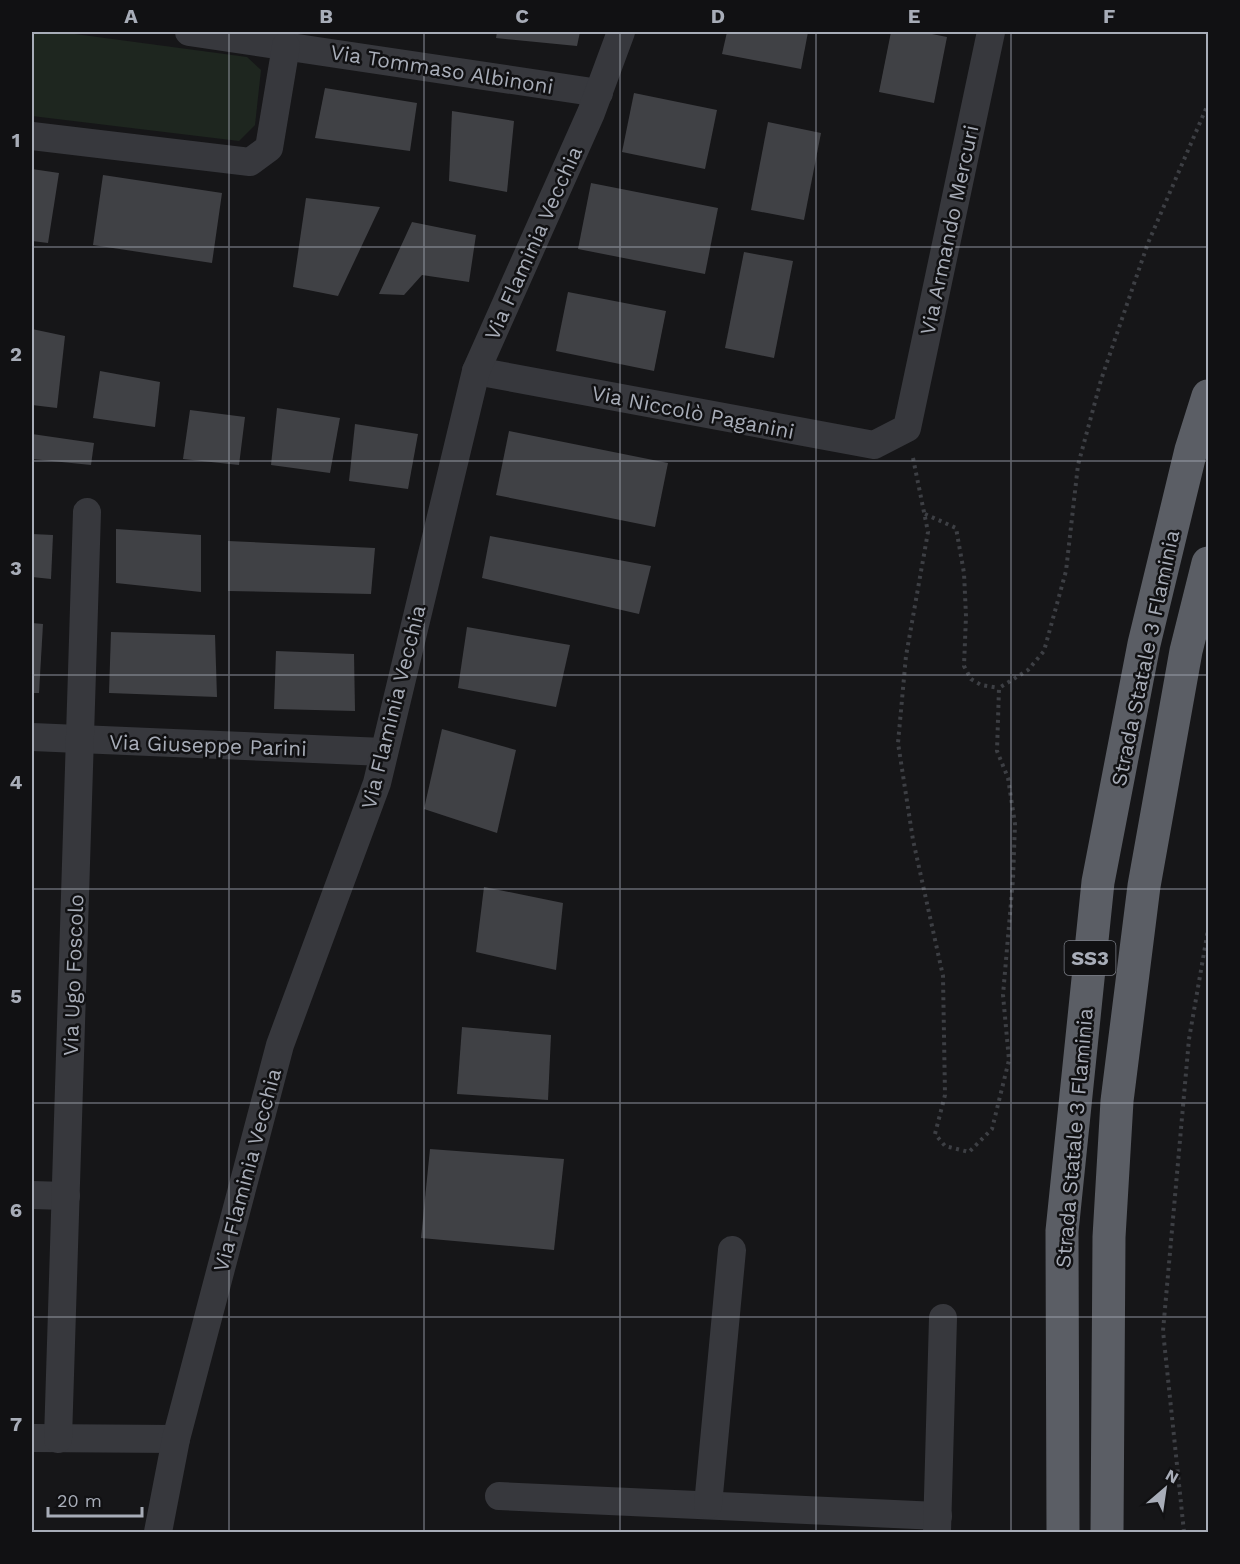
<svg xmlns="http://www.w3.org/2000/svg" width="1240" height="1564" viewBox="0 0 1240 1564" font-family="'Work Sans',sans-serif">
  <rect width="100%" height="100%" fill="#161618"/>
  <path fill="#1e261f" d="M32,32H60L247,57L261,70L255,125L239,141L32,116Z"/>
  <g fill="#404145">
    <path d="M497,32H580L577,46L496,38Z"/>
    <path d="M727,32H808L801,69L722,54Z"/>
    <path d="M891,32H922L947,37L934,103L879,92Z"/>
    <path d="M325,88L417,103L410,151L315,138Z"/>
    <path d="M634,93L717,110L705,169L622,152Z"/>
    <path d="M452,111L514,121L507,192L449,181Z"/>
    <path d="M768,122L821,133L804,220L751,210Z"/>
    <path d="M32,169L59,173L48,243L32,241Z"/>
    <path d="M103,175L222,193L212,263L93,245Z"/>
    <path d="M591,183L718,208L705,274L578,249Z"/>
    <path d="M306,198L380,207L338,296L293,287Z"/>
    <path d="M412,222L476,235L469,282L422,275L404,295L379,294Z"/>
    <path d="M744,252L793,261L774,358L725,348Z"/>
    <path d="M568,292L666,311L654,371L556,351Z"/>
    <path d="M32,329L65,336L57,408L32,405Z"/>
    <path d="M100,371L160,382L155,427L93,418Z"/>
    <path d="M277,408L340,418L330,473L271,465Z"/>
    <path d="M190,410L245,417L239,465L183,459Z"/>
    <path d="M355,424L418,434L408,489L349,481Z"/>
    <path d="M509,431L668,463L655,527L496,495Z"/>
    <path d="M32,434L94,443L91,465L32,459Z"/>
    <path d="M116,529L201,535V592L116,583Z"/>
    <path d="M32,534L53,535L51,579L32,577Z"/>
    <path d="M490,536L651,566L639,614L482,578Z"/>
    <path d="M228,541L375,548L371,594L228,591Z"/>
    <path d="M32,623L43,624L39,693H32Z"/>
    <path d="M467,627L570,645L556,707L458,688Z"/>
    <path d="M111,632L215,635L217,697L109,693Z"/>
    <path d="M276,651L354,654L355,711L274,709Z"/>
    <path d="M442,729L516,750L497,833L424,809Z"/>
    <path d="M484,887L563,903L556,970L476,952Z"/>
    <path d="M462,1027L551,1035L548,1100L457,1094Z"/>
    <path d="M430,1149L564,1159L554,1250L421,1238Z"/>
  </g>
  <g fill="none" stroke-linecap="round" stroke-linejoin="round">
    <g stroke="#3d3f44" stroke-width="4" stroke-dasharray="3 4.5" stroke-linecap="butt">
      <path d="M913,458L928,532L906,656L898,743L913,840L943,976L945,1095L935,1134L945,1146L969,1152L992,1129L1009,1060L1003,995L1013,879L1015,824L1008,778L997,751L999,688L1028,670L1044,651L1066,571L1078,465L1101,380L1148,243L1208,104"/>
      <path d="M925,514L956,528L964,573L966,616L964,666L971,679L981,685L999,688"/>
      <path d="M1184,1532L1163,1331L1189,1039L1208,930"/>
    </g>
    <g stroke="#37383d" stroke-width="28">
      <path d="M189,32L599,93"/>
      <path d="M32,136L250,162L269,148L286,46"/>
      <path d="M476,371L874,445L907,428L991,32"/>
      <path d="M32,737L384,752"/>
      <path d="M32,1195L66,1196"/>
      <path d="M32,1438L176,1439"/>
      <path d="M58,1439L87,512"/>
      <path d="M499,1496L938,1516"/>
      <path d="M708,1505L732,1250"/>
      <path d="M158,1532L176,1439L280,1045L377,783L476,371L591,113L621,32"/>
      <path d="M937,1532L943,1318"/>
    </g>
    <g stroke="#5b5e65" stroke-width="33">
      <path d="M1063,1532L1062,1231L1098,882L1144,644L1191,450L1208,396"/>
      <path d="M1107,1532L1109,1237L1117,1101L1144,886L1186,651L1208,563"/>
    </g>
  </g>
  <path fill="none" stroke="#a8adb8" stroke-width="1.5" stroke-opacity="0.55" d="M229,32V1532M424,32V1532M620,32V1532M816,32V1532M1011,32V1532M32,247H1208M32,461H1208M32,675H1208M32,889H1208M32,1103H1208M32,1317H1208"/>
  <g text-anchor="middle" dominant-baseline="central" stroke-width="5" stroke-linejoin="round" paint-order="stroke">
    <rect fill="#111113" stroke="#7b7e86" stroke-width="1.5" x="1064.5" y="941" width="51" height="34" rx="4.5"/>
    <g font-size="20" font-weight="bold" fill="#a8adb8">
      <text x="1090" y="958">SS3</text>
    </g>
    <g font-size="21" fill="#a8adb8" stroke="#111113">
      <text transform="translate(442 69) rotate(9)">Via Tommaso Albinoni</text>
      <text transform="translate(949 230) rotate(-78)">Via Armando Mercuri</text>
      <text transform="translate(533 243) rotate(-66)">Via Flaminia Vecchia</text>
      <text transform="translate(693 412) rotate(11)">Via Niccolò Paganini</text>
      <text transform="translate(1145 658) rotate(-78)">Strada Statale 3 Flaminia</text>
      <text transform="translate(393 707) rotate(-76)">Via Flaminia Vecchia</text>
      <text transform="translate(208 745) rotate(2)">Via Giuseppe Parini</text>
      <text transform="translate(73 975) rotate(-88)">Via Ugo Foscolo</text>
      <text transform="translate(1074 1138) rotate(-85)">Strada Statale 3 Flaminia</text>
      <text transform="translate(247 1170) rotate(-75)">Via Flaminia Vecchia</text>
    </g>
  </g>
  <rect width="1240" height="1564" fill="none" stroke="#111113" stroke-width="66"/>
  <g transform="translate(1165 1489) rotate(29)" stroke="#111113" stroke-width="4.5" paint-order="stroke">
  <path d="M0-4.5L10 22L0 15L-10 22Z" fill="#a8adb8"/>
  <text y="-9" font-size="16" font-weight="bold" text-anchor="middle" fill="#a8adb8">N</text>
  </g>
  <path d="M48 1507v9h94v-9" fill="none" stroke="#a8adb8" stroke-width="3"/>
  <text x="57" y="1507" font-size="18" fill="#a8adb8" stroke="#111113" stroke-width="4.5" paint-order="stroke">20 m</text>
  <rect x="33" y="33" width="1174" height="1498" fill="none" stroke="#a8adb8" stroke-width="2"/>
  <g font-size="20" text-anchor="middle" font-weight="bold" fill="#a8adb8">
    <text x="131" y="23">A</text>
    <text x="326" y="23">B</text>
    <text x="522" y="23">C</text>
    <text x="718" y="23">D</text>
    <text x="914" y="23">E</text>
    <text x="1109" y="23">F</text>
    <text x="16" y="147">1</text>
    <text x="16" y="361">2</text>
    <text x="16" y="575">3</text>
    <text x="16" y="789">4</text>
    <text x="16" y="1003">5</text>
    <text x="16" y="1217">6</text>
    <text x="16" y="1431">7</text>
  </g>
</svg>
